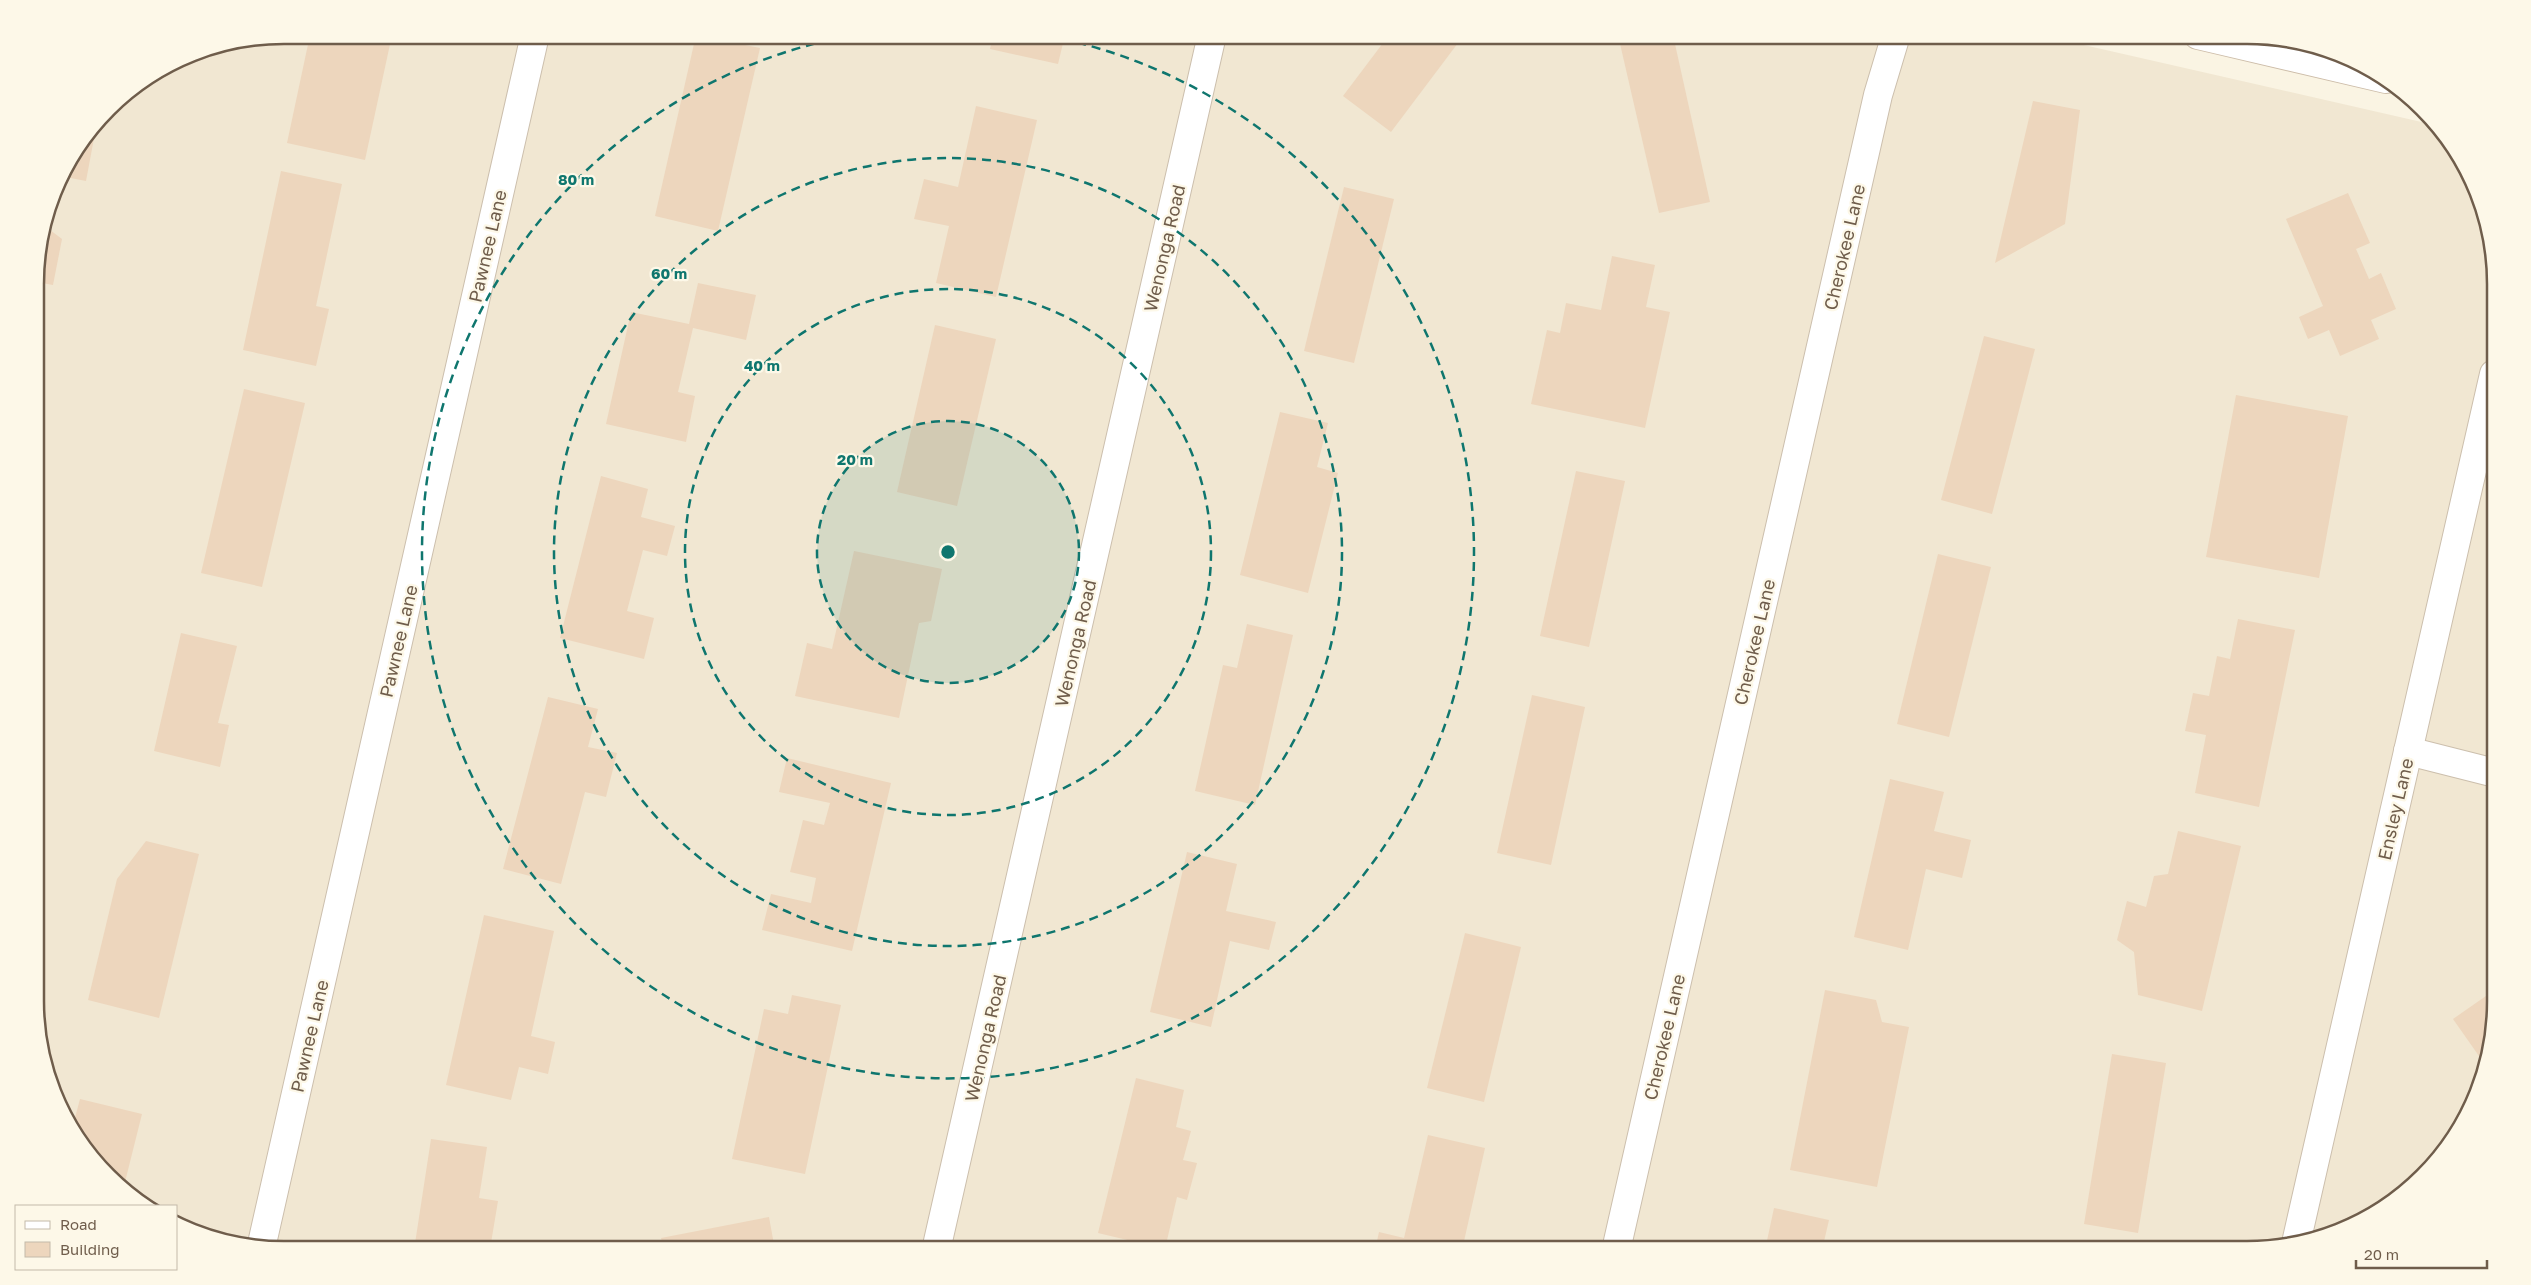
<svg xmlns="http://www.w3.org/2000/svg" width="2531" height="1285" viewBox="0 0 2531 1285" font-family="'Golos Text',sans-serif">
  <rect width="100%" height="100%" fill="#faf4e3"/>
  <path fill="#f1e7d2" d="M283,35H2040L2439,126L2445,132L2477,189L2494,251L2496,1002L2491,1050L2471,1111L2435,1165L2386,1208L2328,1237L2264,1249L283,1250L235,1245L176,1225V1206H144L132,1199L86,1153L54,1096L37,1034L36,267L61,173L119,97L189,54Z"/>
  <g fill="#edd6bd">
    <path d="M310,35H392L365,160L287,143Z"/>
    <path d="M696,35L760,48L718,231L655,216Z"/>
    <path d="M993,35H1065L1058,64L990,49Z"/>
    <path d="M1389,35H1464L1391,132L1343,96Z"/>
    <path d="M1618,35H1673L1710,202L1659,213Z"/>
    <path d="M2033,101L2080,110L2065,224L1995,263Z"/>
    <path d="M976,106L1037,120L996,297L936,283L949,226L914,219L924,179L958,187Z"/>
    <path d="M92,132L95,133L86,181L60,176Z"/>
    <path d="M281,171L342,184L316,306L329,309L316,366L243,350Z"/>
    <path d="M1344,187L1394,199L1354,363L1304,351Z"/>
    <path d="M2348,193L2370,243L2356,249L2369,279L2381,273L2396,309L2371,320L2379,339L2340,356L2329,330L2308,339L2299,317L2323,306L2286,219Z"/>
    <path d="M46,227L62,239L53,285L36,282V267Z"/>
    <path d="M1612,256L1655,265L1646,307L1670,312L1645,428L1531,404L1547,330L1560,333L1566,303L1601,310Z"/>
    <path d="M698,283L756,295L746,340L693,328L678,392L695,396L686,442L606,424L631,312L689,324Z"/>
    <path d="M935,325L996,339L957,506L897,492Z"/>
    <path d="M1984,336L2035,349L1992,514L1941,500Z"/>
    <path d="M244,389L305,403L262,587L201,573Z"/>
    <path d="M2236,395L2348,416L2319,578L2206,557Z"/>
    <path d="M1280,412L1328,423L1317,467L1338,473L1308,593L1240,575Z"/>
    <path d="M1576,471L1625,481L1589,647L1540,636Z"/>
    <path d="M601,476L648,489L641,517L675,526L667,556L643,550L627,611L654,618L644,659L560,638Z"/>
    <path d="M854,551L942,569L931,621L919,623L899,718L795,696L807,643L832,649Z"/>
    <path d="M1938,554L1991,567L1949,737L1897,724Z"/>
    <path d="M2238,619L2295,630L2259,807L2195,793L2206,735L2185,731L2193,693L2209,696L2217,656L2230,659Z"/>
    <path d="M1247,624L1293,635L1255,805L1195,791L1223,665L1237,668Z"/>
    <path d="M181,633L237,646L218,723L229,725L220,767L154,751Z"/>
    <path d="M1532,695L1585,707L1551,865L1497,853Z"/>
    <path d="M548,697L598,709L588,747L617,753L606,797L585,792L561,884L503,869Z"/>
    <path d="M787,758L891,783L852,951L762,930L771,894L811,903L816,878L790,872L803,820L824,825L830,803L779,792Z"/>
    <path d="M1890,779L1944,792L1934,831L1971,840L1962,878L1926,869L1908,950L1854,937Z"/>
    <path d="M2178,831L2241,846L2202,1011L2138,995L2134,952L2117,940L2127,901L2146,907L2154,876L2168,874Z"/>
    <path d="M146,841L199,854L159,1018L88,1000L117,879Z"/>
    <path d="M1187,852L1237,864L1226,911L1276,922L1269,950L1230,941L1211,1027L1150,1012Z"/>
    <path d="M484,915L554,931L531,1036L555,1042L548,1074L519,1067L511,1100L446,1085Z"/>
    <path d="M1465,933L1521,947L1484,1102L1427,1088Z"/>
    <path d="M2496,989L2491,1050L2486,1066L2453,1019Z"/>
    <path d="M1825,990L1876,1000L1882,1022L1909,1027L1877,1187L1790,1170Z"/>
    <path d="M792,995L841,1005L805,1174L732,1159L764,1009L788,1014Z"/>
    <path d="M2112,1054L2166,1063L2138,1233L2084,1224Z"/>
    <path d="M1136,1078L1184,1090L1176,1127L1191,1131L1183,1160L1197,1163L1187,1200L1177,1197L1165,1249L1098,1233Z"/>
    <path d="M80,1099L142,1114L123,1190L86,1153L72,1129Z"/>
    <path d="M1428,1135L1485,1148L1462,1250H1375L1379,1232L1404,1238Z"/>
    <path d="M431,1139L487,1147L479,1198L498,1201L490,1249L469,1246L468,1250H414Z"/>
    <path d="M2444,1150L2439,1159L2438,1161L2435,1154Z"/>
    <path d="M1774,1208L1829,1220L1822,1250H1765Z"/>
    <path d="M769,1217L775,1250H664L661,1238Z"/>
  </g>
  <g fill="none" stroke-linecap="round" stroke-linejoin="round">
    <defs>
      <g id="street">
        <path d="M2408,751L2495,773"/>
        <path d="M2296,1243L2494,374"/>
        <path d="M261,1248L535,35"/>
        <path d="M936,1250L1212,35"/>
        <path d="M1616,1250L1878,95L1896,35"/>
      </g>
      <path id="secondary" d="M2198,35L2386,79"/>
    </defs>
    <use href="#street" stroke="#ccbfad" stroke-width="30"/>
    <use href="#secondary" stroke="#cdbda9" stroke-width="30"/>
    <use href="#street" stroke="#fff" stroke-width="28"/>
    <use href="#secondary" stroke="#fff" stroke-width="28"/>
  </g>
  <circle cx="948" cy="552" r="131" fill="#0f766e" fill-opacity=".12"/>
  <g fill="none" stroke="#0f766e" stroke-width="2.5" stroke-dasharray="9 6">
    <circle cx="948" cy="552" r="131"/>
    <circle cx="948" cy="552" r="263"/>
    <circle cx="948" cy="552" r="394"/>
    <path d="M1048 36A526 526 0 1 1 848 36"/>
  </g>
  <g text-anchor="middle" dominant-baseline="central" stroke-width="4.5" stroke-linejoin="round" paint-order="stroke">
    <g font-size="18" fill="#6f5d4b" stroke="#fdf8e8">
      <text transform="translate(487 246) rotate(-77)">Pawnee Lane</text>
      <text transform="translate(1844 247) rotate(-77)">Cherokee Lane</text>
      <text transform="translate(1164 248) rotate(-77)">Wenonga Road</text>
      <text transform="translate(398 641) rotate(-77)">Pawnee Lane</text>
      <text transform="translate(1754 642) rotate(-77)">Cherokee Lane</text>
      <text transform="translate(1075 643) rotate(-77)">Wenonga Road</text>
      <text transform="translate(2395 809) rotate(-77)">Ensley Lane</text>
      <text transform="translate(309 1036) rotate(-77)">Pawnee Lane</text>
      <text transform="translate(1664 1037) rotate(-77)">Cherokee Lane</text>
      <text transform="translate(985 1038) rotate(-77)">Wenonga Road</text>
    </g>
  </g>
  <path d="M0 0H2531V1285H0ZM284 44H2247A240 240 0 0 1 2487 284V1001A240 240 0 0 1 2247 1241H284A240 240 0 0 1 44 1001V284A240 240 0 0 1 284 44Z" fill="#fdf8e8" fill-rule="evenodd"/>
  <path fill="none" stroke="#6f5d4b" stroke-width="2.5" d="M284 44H2247A240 240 0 0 1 2487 284V1001A240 240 0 0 1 2247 1241H284A240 240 0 0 1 44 1001V284A240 240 0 0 1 284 44Z"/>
  <circle cx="948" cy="552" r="8" fill="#0f766e" stroke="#fdf8e8" stroke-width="2.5"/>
  <g font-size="15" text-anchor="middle" font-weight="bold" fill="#0f766e" stroke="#fdf8e8" stroke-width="4.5" stroke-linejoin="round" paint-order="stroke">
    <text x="576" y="185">80 m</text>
    <text x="669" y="279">60 m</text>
    <text x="762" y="371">40 m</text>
    <text x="855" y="465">20 m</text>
  </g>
  <rect x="15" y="1205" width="162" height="65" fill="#fdf8e8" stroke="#c4baa9"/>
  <rect x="25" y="1221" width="25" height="8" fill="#ffffff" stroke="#c4baa9"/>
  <text x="60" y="1230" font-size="15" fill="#6f5d4b">Road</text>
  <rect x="25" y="1242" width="25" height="15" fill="#edd6bd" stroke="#c4baa9"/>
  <text x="60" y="1255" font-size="15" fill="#6f5d4b">Building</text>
  <path d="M2356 1260v8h131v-8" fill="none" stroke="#6f5d4b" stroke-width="2.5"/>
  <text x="2364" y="1260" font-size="15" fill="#6f5d4b" stroke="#fdf8e8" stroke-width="4" paint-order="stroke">20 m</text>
</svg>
